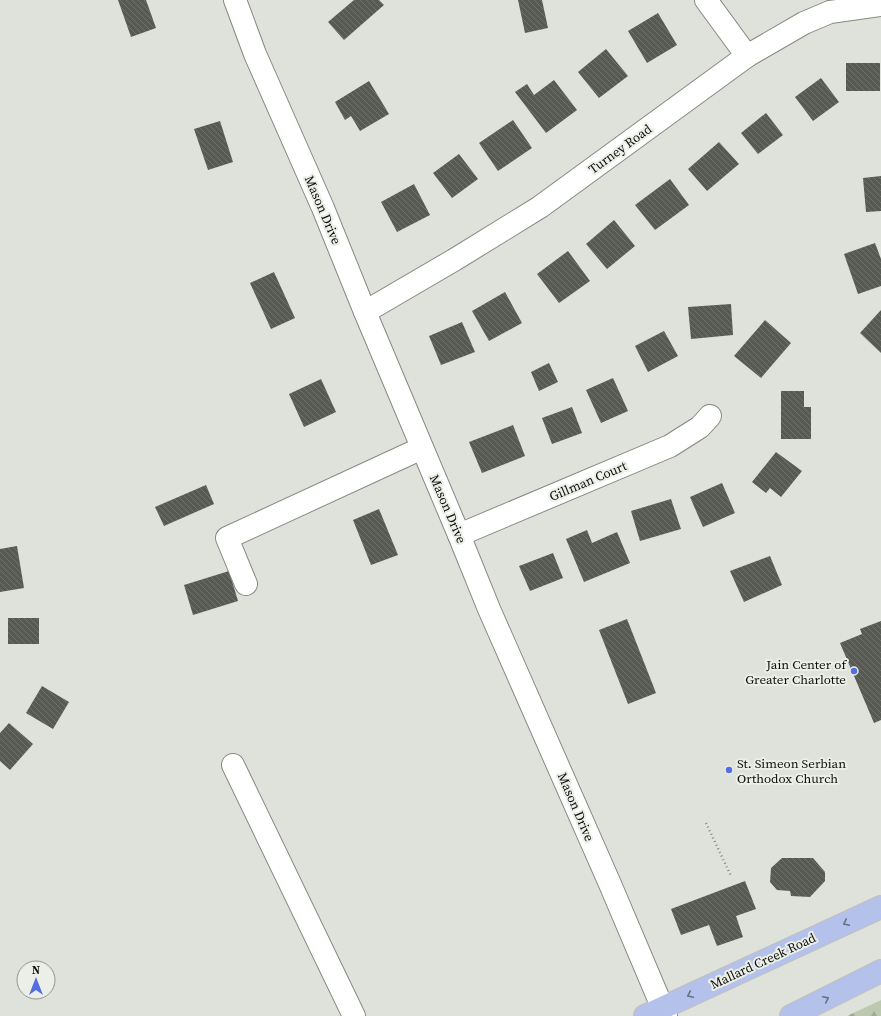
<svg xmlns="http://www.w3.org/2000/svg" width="881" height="1016" viewBox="0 0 881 1016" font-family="'Source Serif 4',serif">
  <defs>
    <pattern id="forest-firs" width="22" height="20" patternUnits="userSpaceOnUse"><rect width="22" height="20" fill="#bcc9af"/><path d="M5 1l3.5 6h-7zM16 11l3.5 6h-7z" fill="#a0ab95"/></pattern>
    <pattern id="building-back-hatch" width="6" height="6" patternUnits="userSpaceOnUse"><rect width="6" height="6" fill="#565a53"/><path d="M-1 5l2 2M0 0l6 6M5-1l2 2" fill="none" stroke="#6e716c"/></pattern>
  </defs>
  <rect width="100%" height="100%" fill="#dee2da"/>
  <path fill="url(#forest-firs)" d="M881,1000V1016H847Z"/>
  <g fill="url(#building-back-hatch)">
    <path d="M118,0H146L156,28L131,37Z"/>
    <path d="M354,0H379L384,5L344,40L328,22Z"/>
    <path d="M518,0H542L548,28L525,33Z"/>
    <path d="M658,13L677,45L647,63L628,31Z"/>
    <path d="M606,49L628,76L599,98L578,72Z"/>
    <rect x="846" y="63" width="34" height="28"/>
    <path d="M821,78L839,102L813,121L795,97Z"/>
    <path d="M554,80L577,110L546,133L515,92L527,84L534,95Z"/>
    <path d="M369,81L389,114L360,131L351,116L345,120L335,102Z"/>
    <path d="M766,113L783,135L758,154L741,133Z"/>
    <path d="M513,120L532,148L498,171L479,143Z"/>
    <path d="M220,121L233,162L208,170L194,129Z"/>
    <path d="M719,142L739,164L707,191L688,169Z"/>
    <path d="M459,154L478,179L452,198L433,173Z"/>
    <path d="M881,176V211L866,212L863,178Z"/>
    <path d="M670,179L689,205L655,230L635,205Z"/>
    <path d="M414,184L430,215L397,232L381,202Z"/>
    <path d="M614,220L635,246L607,269L586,244Z"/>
    <path d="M875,243L881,259V286L858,294L844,254Z"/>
    <path d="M568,251L590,281L559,303L537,274Z"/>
    <path d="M274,272L295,318L271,329L250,283Z"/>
    <path d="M505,292L522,323L489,341L472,311Z"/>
    <path d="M731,304L733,335L691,339L688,307Z"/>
    <path d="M881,310V353L860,333Z"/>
    <path d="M765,320L791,343L761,378L734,356Z"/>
    <path d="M462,322L475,352L441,365L429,336Z"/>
    <path d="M664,331L678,356L648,372L635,346Z"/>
    <path d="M549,363L558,382L539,391L531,372Z"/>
    <path d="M613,378L628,411L601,423L586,390Z"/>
    <path d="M321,379L336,412L304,427L289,394Z"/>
    <path d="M781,391H804V407H811V439H781Z"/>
    <path d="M572,407L582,433L552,444L542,418Z"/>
    <path d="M513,425L525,456L482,473L469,442Z"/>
    <path d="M776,452L802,471L781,497L770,488L766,493L752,482Z"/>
    <path d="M722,483L735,513L703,527L690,497Z"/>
    <path d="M206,485L214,504L164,526L155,507Z"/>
    <path d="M671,499L681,529L640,541L631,511Z"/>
    <path d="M379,509L398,555L371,565L353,520Z"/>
    <path d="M587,530L592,543L617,532L630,563L584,582L566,539Z"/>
    <path d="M17,546L24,588L0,592V549Z"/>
    <path d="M553,553L563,578L530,591L519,566Z"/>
    <path d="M770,556L782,585L744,602L730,571Z"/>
    <path d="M229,571L238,601L193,615L184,585Z"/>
    <rect x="8" y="618" width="31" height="26"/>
    <path d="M627,619L656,693L628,704L599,630Z"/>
    <path d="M881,621V720L874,723L840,643L862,634L860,629Z"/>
    <path d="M42,686L69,702L53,729L26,713Z"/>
    <path d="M9,723L33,744L10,770L0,761V733Z"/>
    <path d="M782,858H813L825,872V881L810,897L791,896L790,891L777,890L770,882L771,868Z"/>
    <path d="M745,881L756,909L736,916L743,937L717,946L709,925L681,935L671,909Z"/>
  </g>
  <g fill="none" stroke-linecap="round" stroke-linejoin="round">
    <defs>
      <g id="minor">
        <path d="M235,0L255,54L323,208L365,312L459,535L489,609L610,884L666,1016"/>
        <path d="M706,0L747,56"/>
        <path d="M365,312L454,260L540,207L747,56L804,23L830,12L881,5"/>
        <path d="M459,535L670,446L700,427L710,416"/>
        <path d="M246,584L227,538L422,448"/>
        <path d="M233,765L354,1016"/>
      </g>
      <g id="major">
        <path d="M645,1016L881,907"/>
        <path d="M791,1016L881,971"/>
      </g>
    </defs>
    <use href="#minor" stroke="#858982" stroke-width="24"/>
    <use href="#major" stroke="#c0c1c0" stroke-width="24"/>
    <path stroke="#888b86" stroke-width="2.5" stroke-dasharray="1 3" stroke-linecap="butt" d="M706,823L731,876"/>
    <use href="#minor" stroke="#fff" stroke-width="22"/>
    <use href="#major" stroke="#b3c1eb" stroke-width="22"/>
  </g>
  <defs><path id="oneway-chevron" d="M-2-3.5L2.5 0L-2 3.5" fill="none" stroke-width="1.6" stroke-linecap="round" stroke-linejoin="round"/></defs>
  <g stroke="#697187">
    <use href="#oneway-chevron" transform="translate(846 923) rotate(155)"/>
    <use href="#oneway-chevron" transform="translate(690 995) rotate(155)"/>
    <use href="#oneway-chevron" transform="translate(826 999) rotate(-26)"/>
  </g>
  <g fill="#536de2" stroke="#ebefe7" stroke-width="1.5">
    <circle cx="854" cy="671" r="4"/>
    <circle cx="729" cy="770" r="4"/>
  </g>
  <g text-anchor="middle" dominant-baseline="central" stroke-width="4" stroke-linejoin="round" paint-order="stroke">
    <g font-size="13" fill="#0e0f0d" stroke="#ebefe7">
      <text transform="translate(620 149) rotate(-36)">Turney Road</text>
      <text transform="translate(323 210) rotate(67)">Mason Drive</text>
      <text transform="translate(588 481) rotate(-23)">Gillman Court</text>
      <text transform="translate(448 509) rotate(67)">Mason Drive</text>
      <text transform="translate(576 807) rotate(67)">Mason Drive</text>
      <text transform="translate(763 961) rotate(-25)">Mallard Creek Road</text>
    </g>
    <g font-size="13" fill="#0e0f0d" stroke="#ebefe7" text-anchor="end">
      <text x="846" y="664">Jain Center of<tspan x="846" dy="15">Greater Charlotte</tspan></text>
      <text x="737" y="763" text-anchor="start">St. Simeon Serbian<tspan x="737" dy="15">Orthodox Church</tspan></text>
    </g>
  </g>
  <g transform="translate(36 980)"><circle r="19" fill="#ebefe7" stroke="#939590"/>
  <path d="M0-3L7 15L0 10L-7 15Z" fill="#536de2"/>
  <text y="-6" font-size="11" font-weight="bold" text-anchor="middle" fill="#0e0f0d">N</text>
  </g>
</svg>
